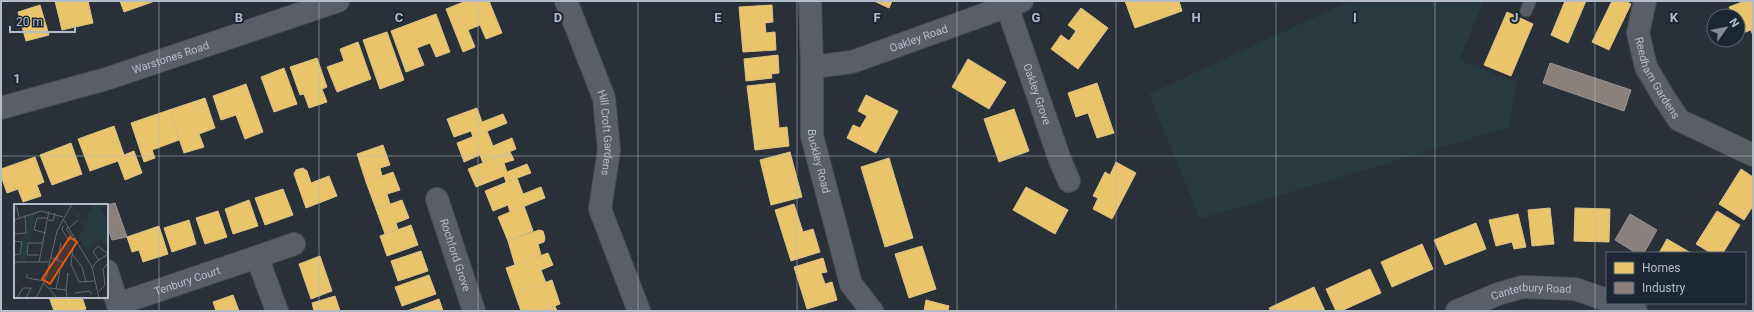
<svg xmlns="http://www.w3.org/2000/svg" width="1754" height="312" viewBox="0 0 1754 312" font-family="Roboto,sans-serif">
  <rect width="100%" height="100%" fill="#2a3038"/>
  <path fill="#273a3e" d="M1350,1H1484L1459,60L1516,82L1509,127L1200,219L1149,94Z"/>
  <g fill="#e9c46a" stroke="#d9c286">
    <path d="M55,1H88L93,23L62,30Z"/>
    <path d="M120,1H155L124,12Z"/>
    <path d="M466,1H489L502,33L486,39L480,25L468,30L475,47L463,52L446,9Z"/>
    <path d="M874,1H892L889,8Z"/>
    <path d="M1125,1H1179L1182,11L1135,28Z"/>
    <path d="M1565,1H1586L1568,43L1551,35Z"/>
    <path d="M1612,1H1625L1631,4L1609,50L1592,42Z"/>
    <path d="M1745,1H1753V36L1751,30L1740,34L1738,16H1733L1729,7Z"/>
    <path d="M40,5L49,35L26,41L18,12Z"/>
    <path d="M772,5L773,22L765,23L766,33L775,32L776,50L743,52L739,7Z"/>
    <path d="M1081,8L1108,28L1078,69L1051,49L1061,35L1069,41L1076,31L1068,25Z"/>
    <path d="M1507,12L1533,24L1511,76L1484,65Z"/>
    <path d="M436,14L450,52L436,57L430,43L417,48L424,65L406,72L391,31Z"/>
    <path d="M387,32L404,80L380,89L363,40Z"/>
    <path d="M358,42L371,79L337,92L327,67L344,61L340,49Z"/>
    <path d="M778,55L779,73L771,74L772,78L746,81L744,59Z"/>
    <path d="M317,58L327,87L322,89L327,102L309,108L304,94L300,95L290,67Z"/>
    <path d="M968,59L1006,82L989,109L952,87Z"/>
    <path d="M284,68L297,104L274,112L261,77Z"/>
    <path d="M775,83L779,128L787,127L789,146L755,150L747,86Z"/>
    <path d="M1097,83L1114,133L1097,138L1088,113L1076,117L1068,93Z"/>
    <path d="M246,84L263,132L245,139L236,115L221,120L213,96Z"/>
    <path d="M866,95L898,111L876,153L847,138L853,125L860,128L867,116L858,111Z"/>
    <path d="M205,98L215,128L199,134L204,147L184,153L169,110Z"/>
    <path d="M477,108L482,122L503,114L507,123L473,137L471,131L454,137L447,119Z"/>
    <path d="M1014,109L1029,151L999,162L984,119Z"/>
    <path d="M169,110L179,140L152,150L155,158L144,162L131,123Z"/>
    <path d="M114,126L124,155L134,151L142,173L125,180L118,161L90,171L78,139Z"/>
    <path d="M487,131L493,146L512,138L516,149L483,163L480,155L464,162L457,143Z"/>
    <path d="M71,143L82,174L52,185L40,155Z"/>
    <path d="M383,145L390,165L380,168L382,176L366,182L357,154Z"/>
    <path d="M510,152L514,160L504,163L507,172L527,164L531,173L506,182L504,176L476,187L468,169Z"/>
    <path d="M790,152L802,197L771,205L760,160Z"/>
    <path d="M35,157L44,182L37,185L41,196L23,202L18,189L7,193L1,176V169Z"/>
    <path d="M889,158L913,238L885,247L861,167Z"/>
    <path d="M1116,162L1136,173L1112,219L1093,209L1098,198L1093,196L1105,172L1110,175Z"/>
    <path d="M303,168L307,171L311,183L329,176L337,196L306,208L294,174L296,170Z"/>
    <path d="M1741,169L1753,177V206L1744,220L1719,204Z"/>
    <path d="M393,172L400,190L387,194L390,204L376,209L366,182Z"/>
    <path d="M517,178L523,194L541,187L545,198L510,212L508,205L493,211L485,191Z"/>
    <path d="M1026,187L1068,210L1055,234L1013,210Z"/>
    <path d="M283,189L293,215L265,225L255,198Z"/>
    <path d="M249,200L258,226L233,234L225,209Z"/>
    <path d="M402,200L409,218L396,223L398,229L385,234L376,209Z"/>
    <path d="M794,204L803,232L813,229L820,252L791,261L775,210Z"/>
    <path d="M524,206L533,231L508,241L498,217Z"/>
    <path d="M1550,208L1554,244L1532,246L1528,210Z"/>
    <path d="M1575,208L1610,209L1609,242L1574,241Z"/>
    <path d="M218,211L227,237L205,244L196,218Z"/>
    <path d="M1717,211L1740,225L1723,253H1711L1696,244Z"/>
    <path d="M1518,214L1526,247L1514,249L1512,242L1496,246L1489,220Z"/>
    <path d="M189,220L196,244L172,252L164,228Z"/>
    <path d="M1476,223L1486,249L1445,265L1434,240Z"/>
    <path d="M411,225L418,245L387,256L380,236Z"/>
    <path d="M159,226L168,254L143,262L139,250L132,252L127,237Z"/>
    <path d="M539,230L543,231L545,238L544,242L538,244L541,255L515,265L508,241Z"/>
    <path d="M1667,239L1691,253H1659Z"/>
    <path d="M1422,244L1433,269L1392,287L1381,262Z"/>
    <path d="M922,246L936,289L909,298L895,254Z"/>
    <path d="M421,251L428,271L398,281L391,261Z"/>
    <path d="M548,253L553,265L541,270L546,283L515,294L506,268Z"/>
    <path d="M320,256L332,291L311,299L299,264Z"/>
    <path d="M823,258L827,272L821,273L825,284L832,282L837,300L807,309L794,267Z"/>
    <path d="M1370,269L1381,293L1341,311H1336L1326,289Z"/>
    <path d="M429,275L436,294L402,306L395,287Z"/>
    <path d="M552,280L560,304L541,311H521L515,294Z"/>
    <path d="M1314,287L1325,311H1271L1269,308Z"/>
    <path d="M233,295L239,311H216L213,302Z"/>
    <path d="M335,296L340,311H314L312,303Z"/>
    <path d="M49,297H82L86,309L81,311H54Z"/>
    <path d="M439,299L443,311H407Z"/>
    <path d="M926,300L949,306L948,311H924Z"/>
    <path d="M555,306L557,311H541Z"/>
  </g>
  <g fill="#8a817c" stroke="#979393">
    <path d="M1550,63L1631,90L1624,111L1543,83Z"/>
    <path d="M115,203L127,237L112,240L107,226V205Z"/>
    <path d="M1630,214L1657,230L1644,253H1636L1615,240Z"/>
  </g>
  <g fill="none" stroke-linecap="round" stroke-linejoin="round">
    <defs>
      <path id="service" d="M1526,11L1530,1"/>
      <g id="minor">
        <path id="s1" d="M566,1L604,98L609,150L600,209L639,311"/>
        <path id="s2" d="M810,1L812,67V136L851,284L872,311"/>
        <path id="s3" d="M1645,1L1638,33L1646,67L1665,99L1679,120L1753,155"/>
        <path id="s4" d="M1007,6L1060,160L1069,181"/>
        <path id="s5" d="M812,67L852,62L1022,1"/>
        <path id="s6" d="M437,199L474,311"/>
        <path d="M257,257L294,244"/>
        <path d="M107,271L120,311"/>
        <path d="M1614,303L1636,311"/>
        <path id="s7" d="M118,304L257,257L277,311"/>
        <path id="s8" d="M1457,311L1498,294L1522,287L1575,289L1607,300"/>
      </g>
      <g id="tertiary">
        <path id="s9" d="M1,108L106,79L338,1"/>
      </g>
    </defs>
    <use href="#service" stroke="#484c53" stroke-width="13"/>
    <use href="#minor" stroke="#484c53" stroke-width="24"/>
    <use href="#tertiary" stroke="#484c53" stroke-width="24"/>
    <use href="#service" stroke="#5a5e66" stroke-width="11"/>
    <use href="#minor" stroke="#5a5e66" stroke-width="22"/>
    <use href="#tertiary" stroke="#5a5e66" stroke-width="22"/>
  </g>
  <path fill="none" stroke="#b4bcc9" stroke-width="1" stroke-opacity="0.55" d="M159,1V311M319,1V311M478,1V311M638,1V311M797,1V311M957,1V311M1116,1V311M1276,1V311M1435,1V311M1595,1V311M1,156H1753"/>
  <g text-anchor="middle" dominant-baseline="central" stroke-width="4" stroke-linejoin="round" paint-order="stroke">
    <g font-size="11" fill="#b4bcc9" stroke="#1d2633">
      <text stroke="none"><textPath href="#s5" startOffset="111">Oakley Road</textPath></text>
      <text stroke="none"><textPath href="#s9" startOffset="177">Warstones Road</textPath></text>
      <text stroke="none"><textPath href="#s3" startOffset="82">Reedham Gardens</textPath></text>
      <text stroke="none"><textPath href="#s4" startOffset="93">Oakley Grove</textPath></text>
      <text stroke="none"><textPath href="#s1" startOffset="139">Hill Croft Gardens</textPath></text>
      <text stroke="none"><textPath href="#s2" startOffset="161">Buckley Road</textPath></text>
      <text stroke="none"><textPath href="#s6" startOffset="59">Rochford Grove</textPath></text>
      <text stroke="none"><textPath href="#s7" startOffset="73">Tenbury Court</textPath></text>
      <text stroke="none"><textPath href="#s8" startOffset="78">Canterbury Road</textPath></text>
    </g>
  </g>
  <g transform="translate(14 204)">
    <rect width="94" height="94" fill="#2a3038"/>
    <path d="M90,0L86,6L94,17V43L84,34L73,47L64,31L73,23L57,7L67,9L66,14L72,19L75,10L68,9L77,8L78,1ZM23,8L11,57H7V36L13,25L12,11Z" fill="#273a3e"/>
    <path fill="none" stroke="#616872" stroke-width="1" d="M0,4H3L5,13M49,15L78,63L85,94M0,16L27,7L49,13M34,16L39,17L41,9M49,22L48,26L55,36L62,34M55,23L52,25L57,32L60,30M55,24L64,16M32,29L20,26L23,14H34M0,30L12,29L11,11M0,37L8,38L6,50L0,51M64,39L59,43L57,60L65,78L80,77M58,50L68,63L72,78M25,51H13L14,39H29M36,53L50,59M85,56L79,48L84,42L94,50M43,57L47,39M0,58H35M25,58L35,7M78,64L82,58L94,50M13,70V74L31,77M30,79L43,94M36,84L52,86M42,85L46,67M85,87L91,81L89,65L94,59M61,89L75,87L78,90M3,94L9,84H17L12,94M22,94L32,74L43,27L58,0M53,94L52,86L54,69V72"/>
    <path fill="#e8590c" fill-opacity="0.15" stroke="#e8590c" stroke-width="2" d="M56,33L63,38L36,80L28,75Z"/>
    <rect width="94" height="94" fill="none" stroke="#b4bcc9" stroke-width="2"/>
  </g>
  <g font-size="13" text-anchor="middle" font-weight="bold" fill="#b4bcc9" stroke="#1d2633" stroke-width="4" stroke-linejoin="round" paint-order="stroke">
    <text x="239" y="22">B</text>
    <text x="399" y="22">C</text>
    <text x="558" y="22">D</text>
    <text x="718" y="22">E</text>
    <text x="877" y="22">F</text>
    <text x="1036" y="22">G</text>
    <text x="1196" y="22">H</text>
    <text x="1355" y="22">I</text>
    <text x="1515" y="22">J</text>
    <text x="1674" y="22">K</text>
    <text x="17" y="83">1</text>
  </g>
  <rect width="1754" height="312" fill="none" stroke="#b4bcc9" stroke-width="4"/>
  <rect x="1606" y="252" width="140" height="52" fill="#1d2633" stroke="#59626f"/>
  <rect x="1614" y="262" width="20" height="12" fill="#e9c46a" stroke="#59626f"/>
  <text x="1642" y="272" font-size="12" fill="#b4bcc9">Homes</text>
  <rect x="1614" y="282" width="20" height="12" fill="#8a817c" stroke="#59626f"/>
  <text x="1642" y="292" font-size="12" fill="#b4bcc9">Industry</text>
  <g transform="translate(1726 28) rotate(57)"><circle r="19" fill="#1d2633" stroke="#59626f"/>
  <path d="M0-3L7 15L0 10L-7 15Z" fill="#848b96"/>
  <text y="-6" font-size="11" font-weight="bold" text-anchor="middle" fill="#b4bcc9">N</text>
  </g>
  <path d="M10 26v6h65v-6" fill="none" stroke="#b4bcc9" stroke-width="2"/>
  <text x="16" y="26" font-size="12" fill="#b4bcc9" stroke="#1d2633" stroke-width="3" paint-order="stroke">20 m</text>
</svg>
